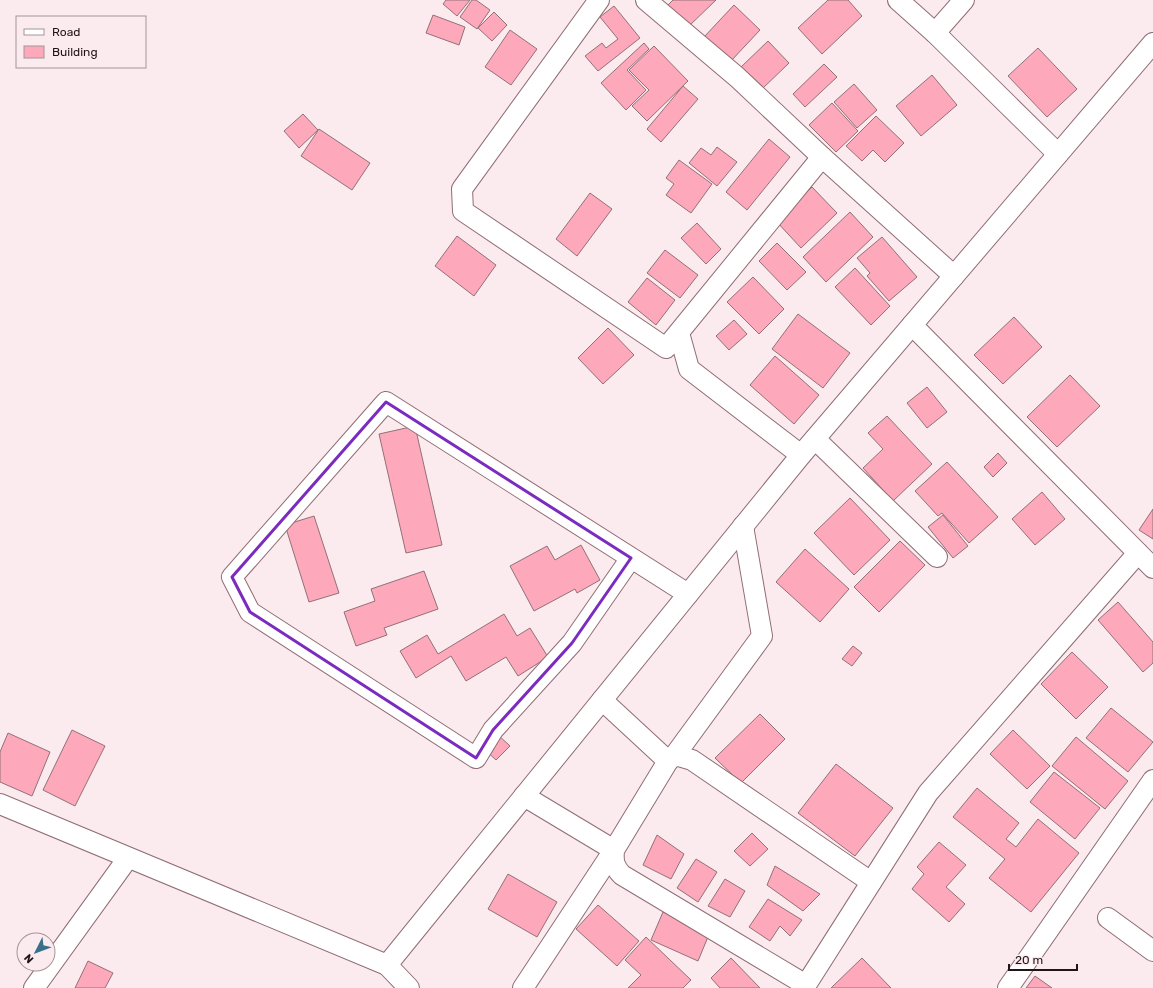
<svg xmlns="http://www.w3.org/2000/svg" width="1153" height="988" viewBox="0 0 1153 988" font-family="Rubik,sans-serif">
  <rect width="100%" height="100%" fill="#fbebee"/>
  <g fill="#fda8bb" stroke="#937077">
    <path d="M446,0H470L457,16L443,4Z"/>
    <path d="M472,0H476L490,10L477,29L460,17Z"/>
    <path d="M673,0H716L688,27L667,6Z"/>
    <path d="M828,0H848L862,16L822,54L798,28Z"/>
    <path d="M734,5L760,30L730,62L704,37Z"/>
    <path d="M614,6L640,38L598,71L585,56L602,43L606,48L618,39L600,17Z"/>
    <path d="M494,12L507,25L492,41L478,28Z"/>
    <path d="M433,15L465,27L459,45L426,33Z"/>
    <path d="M510,30L537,49L511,85L485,67Z"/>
    <path d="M768,41L789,63L761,90L740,68Z"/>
    <path d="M644,43L649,49L627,70L646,90L626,110L601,83Z"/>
    <path d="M654,46L688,81L647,121L632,106L649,90L629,70Z"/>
    <path d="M1038,48L1077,89L1047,117L1008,76Z"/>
    <path d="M824,64L837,77L805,107L793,94Z"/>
    <path d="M932,75L957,105L921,136L896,106Z"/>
    <path d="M854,84L877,110L857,128L834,102Z"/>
    <path d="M683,86L698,99L661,142L647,129Z"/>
    <path d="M832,103L858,131L836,152L809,125Z"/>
    <path d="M303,114L318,130L299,148L284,131Z"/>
    <path d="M876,116L904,143L885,162L873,150L862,161L846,146Z"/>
    <path d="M319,129L370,163L352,190L301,156Z"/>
    <path d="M769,139L790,157L747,210L726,192Z"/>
    <path d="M717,147L737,162L717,186L689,163L701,148L711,155Z"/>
    <path d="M679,160L712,184L691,213L666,195L674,184L666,178Z"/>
    <path d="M812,187L837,213L801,248L776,221Z"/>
    <path d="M590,193L612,209L577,256L556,239Z"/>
    <path d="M850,212L873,237L826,282L803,257Z"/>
    <path d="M697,223L721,249L706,264L681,238Z"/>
    <path d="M457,236L496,265L474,296L435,266Z"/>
    <path d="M882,237L917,277L889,301L867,276L870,273L857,258Z"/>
    <path d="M777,243L806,272L787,290L759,261Z"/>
    <path d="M665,250L698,275L680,298L647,273Z"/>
    <path d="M855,268L890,306L871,325L835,287Z"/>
    <path d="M753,277L784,309L759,334L727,302Z"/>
    <path d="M647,278L675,300L656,325L628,302Z"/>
    <path d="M798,314L850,353L823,388L772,349Z"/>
    <path d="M1014,317L1042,347L1003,384L974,355Z"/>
    <path d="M734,320L747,334L729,350L716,336Z"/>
    <path d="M608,328L634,355L603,384L578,358Z"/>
    <path d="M775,356L819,395L794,424L750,385Z"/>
    <path d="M1070,375L1100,406L1057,447L1027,417Z"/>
    <path d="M927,387L947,412L927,428L907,403Z"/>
    <path d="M887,416L932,464L893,501L863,468L883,449L868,433Z"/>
    <path d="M415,426L442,545L406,553L379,434Z"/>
    <path d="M998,453L1007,463L993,477L984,467Z"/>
    <path d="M947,462L998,517L969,543L942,513L938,516L915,491Z"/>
    <path d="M1042,492L1065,519L1035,545L1012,519Z"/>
    <path d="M850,498L890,540L854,575L814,533Z"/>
    <path d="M1153,509V539L1139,530Z"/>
    <path d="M943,515L968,546L953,558L928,527Z"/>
    <path d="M314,516L339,593L309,602L285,525Z"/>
    <path d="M900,541L925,565L879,612L854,587Z"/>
    <path d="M581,545L600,580L577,593L575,589L534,611L510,566L547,546L555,560Z"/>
    <path d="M805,549L849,589L820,622L776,582Z"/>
    <path d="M424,571L438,609L384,628L387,635L356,646L344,612L375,601L371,589Z"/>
    <path d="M1118,602L1153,642V663L1143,672L1098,620Z"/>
    <path d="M504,614L517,636L530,628L548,657L518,676L506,657L466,681L451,656L416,678L400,651L427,635L438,654Z"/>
    <path d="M853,646L862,653L852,666L842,659Z"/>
    <path d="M1072,652L1108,687L1076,719L1041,684Z"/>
    <path d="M1111,708L1153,742L1128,772L1086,738Z"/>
    <path d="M760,714L785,739L741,783L715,758Z"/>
    <path d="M72,730L105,746L75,806L43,790Z"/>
    <path d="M1013,730L1050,766L1027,789L990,754Z"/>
    <path d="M8,733L50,752L32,796L0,782V752Z"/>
    <path d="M496,733L510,746L496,760L483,748Z"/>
    <path d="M1076,737L1128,781L1105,809L1052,766Z"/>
    <path d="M836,764L893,808L855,856L798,813Z"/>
    <path d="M1054,772L1100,808L1075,839L1030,802Z"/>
    <path d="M977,788L1019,823L1006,839L1016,847L1038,819L1079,853L1031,912L989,878L1005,859L953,817Z"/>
    <path d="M752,833L768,849L750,866L734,851Z"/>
    <path d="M657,835L684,854L671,879L643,865Z"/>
    <path d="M939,842L966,865L946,887L965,904L949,922L912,889L924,874L917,867Z"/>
    <path d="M696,859L717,872L698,902L677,888Z"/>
    <path d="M775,866L820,894L803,911L767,885Z"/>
    <path d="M508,874L557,902L537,937L488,909Z"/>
    <path d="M725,879L745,891L730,917L708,906Z"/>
    <path d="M768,899L802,920L790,936L780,926L770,941L749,927Z"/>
    <path d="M598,905L639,941L617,966L576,929Z"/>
    <path d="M663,912L710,932L698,961L651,940Z"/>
    <path d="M646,937L691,980L683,988H628L641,975L625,960Z"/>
    <path d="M731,958L760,988H720L711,978Z"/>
    <path d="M862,958L891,988H831Z"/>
    <path d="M88,961L113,973L105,988H75Z"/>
    <path d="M1035,976L1052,988H1026Z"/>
  </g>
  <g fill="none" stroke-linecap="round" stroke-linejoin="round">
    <defs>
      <g id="minor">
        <path d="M599,0L462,189L463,211L666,348L822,157"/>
        <path d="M646,0L737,77L822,157L954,276"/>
        <path d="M898,0L935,33L1058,154"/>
        <path d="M935,33L964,0"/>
        <path d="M912,325L1153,568"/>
        <path d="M679,333L689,369L801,455"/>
        <path d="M815,439L937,557"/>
        <path d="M631,558L572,643L493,730L476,758L250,612L232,577L386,402L688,594"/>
        <path d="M602,700L668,761"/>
        <path d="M675,755L762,636L743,526"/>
        <path d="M0,804L387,965L801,455L1153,43"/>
        <path d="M1108,918L1153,951"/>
        <path d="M387,965L409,988"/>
        <path d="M806,985L622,875C614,867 613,861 614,850L668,761L675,755L692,760L871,882"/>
        <path d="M34,988L128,858"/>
        <path d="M523,988L614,850L524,796"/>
        <path d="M804,988L928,793L1138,553"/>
        <path d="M1008,988L1153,780"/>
      </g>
    </defs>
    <use href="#minor" stroke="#906d75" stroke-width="22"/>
    <use href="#minor" stroke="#fff" stroke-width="20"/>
  </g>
  <path fill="none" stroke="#7b2cbf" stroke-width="3" stroke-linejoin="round" d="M386,402L631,558L572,643L493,730L476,758L250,612L232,577Z"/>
  <rect x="16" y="16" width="130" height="52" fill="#fbebee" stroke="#a49598"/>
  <rect x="24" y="29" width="20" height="6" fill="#ffffff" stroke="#a49598"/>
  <text x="52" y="36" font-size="12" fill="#211416">Road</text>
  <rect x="24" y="46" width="20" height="12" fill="#fda8bb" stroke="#a49598"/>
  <text x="52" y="56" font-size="12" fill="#211416">Building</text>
  <g transform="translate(36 952) rotate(228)"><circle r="19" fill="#fbebee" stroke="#a49598"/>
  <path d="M0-3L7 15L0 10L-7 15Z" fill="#39718b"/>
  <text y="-6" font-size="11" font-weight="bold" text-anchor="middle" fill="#211416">N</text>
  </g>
  <path d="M1009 964v6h68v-6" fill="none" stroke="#211416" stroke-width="2"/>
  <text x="1015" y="964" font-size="12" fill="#211416" stroke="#fbebee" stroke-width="3" paint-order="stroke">20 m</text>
</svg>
